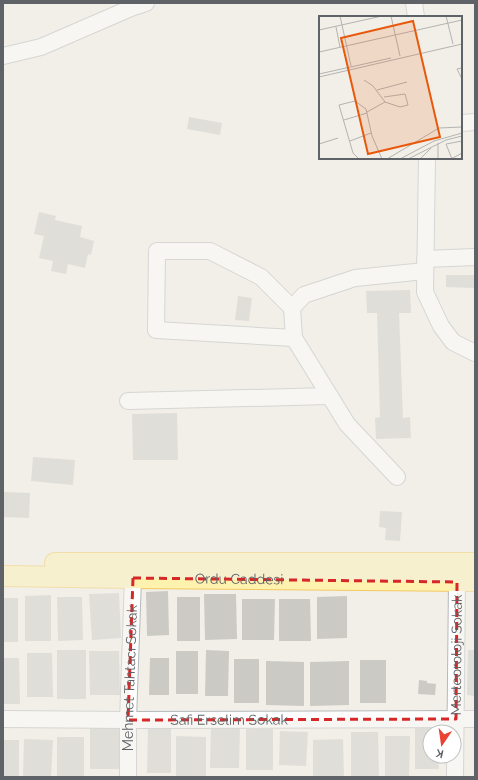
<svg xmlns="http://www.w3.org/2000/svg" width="478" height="780" viewBox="0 0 478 780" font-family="Raleway,sans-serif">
  <rect width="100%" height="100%" fill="#f1efe8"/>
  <g fill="#cccac5">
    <path d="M189,117L222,123L220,135L187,129Z"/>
    <path d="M39,212L56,216L55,220L82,226L80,237L94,241L91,255L88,254L85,268L68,264L66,274L51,271L53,261L39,258L44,236L34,234Z"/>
    <path d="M446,275H475V288L446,287Z"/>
    <path d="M410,290L411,313H399L403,418L410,417L411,438L376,439L375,418L380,417L377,313H367L366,291Z"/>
    <path d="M238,296L252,298L249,321L235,320Z"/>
    <path d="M177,413L178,460H133L132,414Z"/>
    <path d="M33,457L75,460L73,485L31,481Z"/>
    <path d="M3,492L30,493L29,518L3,517Z"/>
    <path d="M380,511L402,512L400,541L385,540L386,528L379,527Z"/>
    <path d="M168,591L169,635L147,636L146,592Z"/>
    <path d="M119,593L121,638L92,640L89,594Z"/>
    <path d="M204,594H236L237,639L205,640Z"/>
    <path d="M51,595V641H25V596Z"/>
    <path d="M347,596V638L317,639V597Z"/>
    <path d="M57,597H82L83,640L58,641Z"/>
    <rect x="177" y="597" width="23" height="44"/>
    <rect x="3" y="598" width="15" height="44"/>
    <path d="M242,599H275L274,640H242Z"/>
    <path d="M279,599H310L311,641H279Z"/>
    <rect x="57" y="650" width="29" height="49"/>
    <path d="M206,650L229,651L228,696H205Z"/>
    <path d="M468,650H475V696L467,695Z"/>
    <path d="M89,651H119L120,695H90Z"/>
    <rect x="176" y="651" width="22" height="43"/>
    <path d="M27,653H52L53,697H27Z"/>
    <path d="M3,658H19L20,704H3Z"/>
    <path d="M150,658H169V695H149Z"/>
    <rect x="234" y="659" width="25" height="44"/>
    <rect x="360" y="660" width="26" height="43"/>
    <path d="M266,661L304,662V706L266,705Z"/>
    <path d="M349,661V705L310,706V662Z"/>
    <path d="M419,680L427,681V683L436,684L435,695L418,694Z"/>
    <path d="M415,724H438V732H430V756H438L439,769H415Z"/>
    <rect x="90" y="725" width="29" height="44"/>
    <path d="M211,727H240L239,768H210Z"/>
    <path d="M148,728H171V773H147Z"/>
    <rect x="246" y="729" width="27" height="41"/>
    <path d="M280,731L308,732L306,766L279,765Z"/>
    <path d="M351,732H378L379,777H351Z"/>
    <path d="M176,736L206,737V777H176Z"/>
    <path d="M385,736H410L409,777H385Z"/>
    <rect x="57" y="737" width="27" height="40"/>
    <path d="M24,739L53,740L51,777H23Z"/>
    <path d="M343,739L344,777H313V740Z"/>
    <rect x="3" y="740" width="16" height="37"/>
  </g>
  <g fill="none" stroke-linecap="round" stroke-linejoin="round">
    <defs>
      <g id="minor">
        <path d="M414,3L416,17"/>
        <path d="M3,56L41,47L131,8L146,3"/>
        <path d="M461,123L475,122"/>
        <path d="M427,158L425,292L441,326L453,342L475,353"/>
        <path d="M425,259L475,257"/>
        <path d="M292,308L261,277L210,251H157L156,330L294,338"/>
        <path d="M128,401L330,396"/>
        <path d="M397,477L347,424L294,338L292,308L304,295L355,278L425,271"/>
        <path id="s1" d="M3,719L128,720L475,719"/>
        <path id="s2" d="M128,777V720L133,578"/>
        <path id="s3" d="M455,777L457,582"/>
      </g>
      <g id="major">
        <path d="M55,563H475"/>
        <path id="s4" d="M3,576L133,578L475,581"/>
      </g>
    </defs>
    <use href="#minor" stroke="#b5b8bc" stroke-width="18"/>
    <use href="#major" stroke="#f2c960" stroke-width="22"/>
    <use href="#minor" stroke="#fff" stroke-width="16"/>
    <use href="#major" stroke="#fff2af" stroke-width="20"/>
  </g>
  <path d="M0 0H478V780H0ZM133,578L457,582L456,719L128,720Z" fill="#f1efe8" fill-opacity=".55" fill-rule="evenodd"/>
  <path fill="none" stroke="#d62828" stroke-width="3" stroke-dasharray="8 5" stroke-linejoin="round" d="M133,578L457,582L456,719L128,720Z"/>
  <g text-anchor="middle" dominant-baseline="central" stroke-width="3" stroke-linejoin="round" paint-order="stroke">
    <g font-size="14" fill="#5f6368" stroke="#fff">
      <text stroke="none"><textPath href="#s4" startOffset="236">Ordu Caddesi</textPath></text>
      <text stroke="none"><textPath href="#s3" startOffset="122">Merteoroloji Sokak</textPath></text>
      <text stroke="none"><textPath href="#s2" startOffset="99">Mehmet Tahtacı Sokak</textPath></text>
      <text stroke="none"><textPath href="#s1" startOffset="226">Safi Erselim Sokak</textPath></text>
    </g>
  </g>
  <g transform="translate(319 16)">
    <rect width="143" height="143" fill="#f1efe8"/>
    <path fill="none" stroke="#b3b3b1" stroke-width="1" d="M21,0L32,50M72,0L81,40M127,0L134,28M17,11L21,31M0,14L63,0M0,36L143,4M143,52L138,53L143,63M0,58L72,42M0,61L143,28M45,64L54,70L66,86L48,96M58,74L88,66M65,81L86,78L89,89L81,91L66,86M25,104L48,97M31,125L52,117M119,127V143M0,128L19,122M40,143L34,137L20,89L36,85L47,93L53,120L63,143M68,143L120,112L143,111M81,143L115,125L143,117M89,143L127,124L143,120M101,143L112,132M132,143L143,137M133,143L127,128L143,125"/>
    <path fill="#e8590c" fill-opacity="0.15" stroke="#e8590c" stroke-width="2" d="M94,5L121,121L49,138L22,22Z"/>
    <rect width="143" height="143" fill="none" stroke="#5f6368" stroke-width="2"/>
  </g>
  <rect width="478" height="780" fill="none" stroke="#5f6368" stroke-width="8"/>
  <g transform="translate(442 744) rotate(193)"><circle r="19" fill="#ffffff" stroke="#bfc1c3"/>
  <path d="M0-3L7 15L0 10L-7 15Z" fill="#ea4335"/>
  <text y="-6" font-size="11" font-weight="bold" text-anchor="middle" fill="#5f6368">K</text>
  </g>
</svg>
